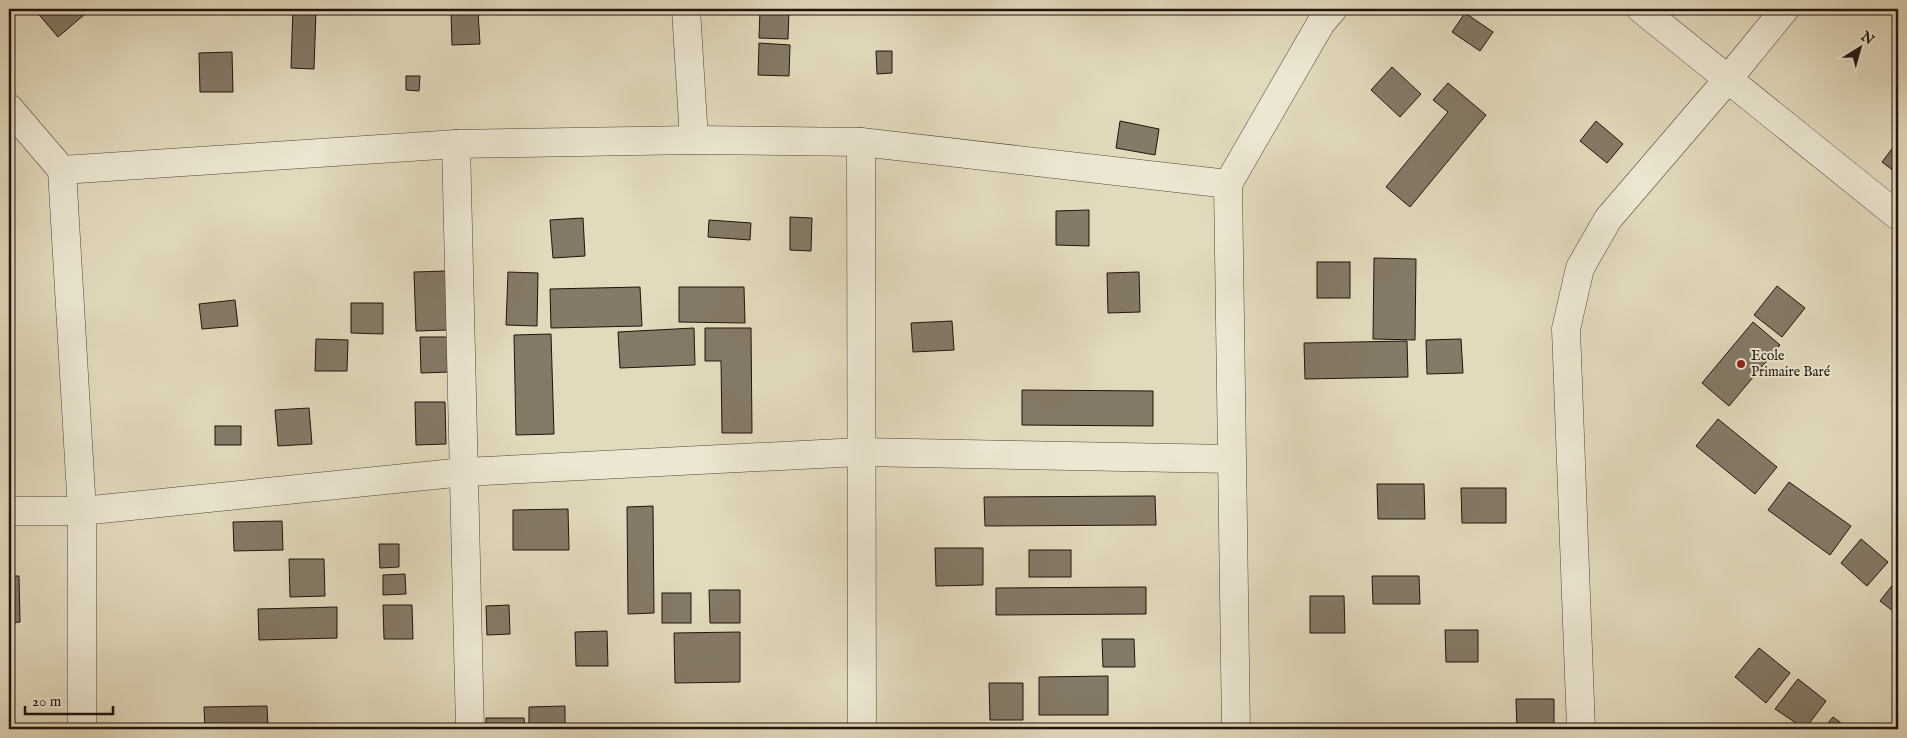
<svg xmlns="http://www.w3.org/2000/svg" width="1907" height="738" viewBox="0 0 1907 738" font-family="'IM FELL English',serif">
  <rect width="100%" height="100%" fill="#e2dabc"/>
  <filter id="stains"><feTurbulence type="fractalNoise" baseFrequency=".004" numOctaves="4"/><feColorMatrix values="0 0 0 0 .2 0 0 0 0 .09 0 0 0 0 .02 0 0 0 .5 -.17"/></filter>
  <radialGradient id="worn" r=".72"><stop offset=".6" stop-color="#630" stop-opacity="0"/><stop offset="1" stop-color="#630" stop-opacity=".3"/></radialGradient>
  <g fill="#847a68" stroke="#1f130d">
    <path d="M37,9H91L58,37L35,10Z"/>
    <path d="M293,9H316L314,69L291,68Z"/>
    <path d="M760,9H789L788,39L759,38Z"/>
    <path d="M478,12L480,44L452,45L451,13Z"/>
    <path d="M1465,13L1493,32L1480,51L1452,32Z"/>
    <path d="M759,43L790,45L789,76L758,75Z"/>
    <path d="M876,51H892V73L877,74Z"/>
    <path d="M232,52L233,92H200L199,53Z"/>
    <path d="M1392,67L1421,94L1400,117L1371,90Z"/>
    <path d="M406,76H420L419,91L406,90Z"/>
    <path d="M1448,83L1486,115L1410,207L1386,187L1448,112L1433,100Z"/>
    <path d="M1120,121L1159,129L1155,155L1116,148Z"/>
    <path d="M1596,121L1623,144L1607,163L1580,141Z"/>
    <path d="M1898,141V174L1882,162Z"/>
    <path d="M1089,210V246L1056,245V211Z"/>
    <path d="M790,217L812,218L811,251L790,250Z"/>
    <path d="M583,218L585,256L553,258L550,220Z"/>
    <path d="M709,220L751,223L750,240L708,237Z"/>
    <path d="M1374,258L1416,259L1415,340L1373,339Z"/>
    <rect x="1317" y="262" width="33" height="36"/>
    <path d="M446,271L448,330L416,331L414,272Z"/>
    <path d="M508,272L538,273L537,326L506,325Z"/>
    <path d="M1139,272L1140,312L1108,313L1107,273Z"/>
    <path d="M1777,286L1805,308L1782,337L1754,315Z"/>
    <path d="M640,287L642,326L551,328L550,289Z"/>
    <path d="M679,287H744L745,323L679,322Z"/>
    <path d="M235,300L238,326L202,329L199,304Z"/>
    <path d="M351,303H383V334L351,333Z"/>
    <path d="M952,321L954,350L913,352L911,323Z"/>
    <path d="M1753,322L1780,345L1729,406L1702,383Z"/>
    <path d="M694,328L695,365L620,368L618,332Z"/>
    <path d="M705,328H751L752,433H722L721,361H705Z"/>
    <path d="M551,334L554,434L516,435L514,335Z"/>
    <path d="M420,337H449L450,372L421,373Z"/>
    <path d="M316,339L348,340L347,371H315Z"/>
    <path d="M1461,339L1463,373L1427,374L1426,340Z"/>
    <path d="M1407,341L1408,377L1305,379L1304,343Z"/>
    <path d="M1022,390L1153,391V426L1022,425Z"/>
    <path d="M415,402H445L446,444L416,445Z"/>
    <path d="M309,408L312,444L278,446L275,410Z"/>
    <path d="M1718,419L1777,467L1755,494L1696,446Z"/>
    <rect x="215" y="426" width="26" height="19"/>
    <path d="M1789,482L1851,526L1830,555L1768,510Z"/>
    <path d="M1377,484H1424L1425,519H1378Z"/>
    <path d="M1461,488H1506V523H1462Z"/>
    <path d="M1155,496L1156,525L985,526L984,497Z"/>
    <path d="M653,506L654,613L628,614L627,507Z"/>
    <path d="M568,509L569,550H513V510Z"/>
    <path d="M282,521L283,550L234,551L233,522Z"/>
    <path d="M1861,539L1888,562L1867,586L1841,563Z"/>
    <path d="M379,544H399V567L380,568Z"/>
    <path d="M935,548H983V585L936,586Z"/>
    <rect x="1029" y="550" width="42" height="27"/>
    <path d="M289,559H324L325,596L290,597Z"/>
    <path d="M405,574L406,594L383,595V575Z"/>
    <path d="M9,576H19L20,622L9,623Z"/>
    <path d="M1372,576H1419L1420,604H1373Z"/>
    <path d="M1898,578V615L1880,601Z"/>
    <path d="M1146,587V614L996,615V588Z"/>
    <path d="M709,590H740V623H710Z"/>
    <rect x="662" y="593" width="29" height="30"/>
    <path d="M1310,596H1344L1345,633H1310Z"/>
    <path d="M383,605H412L413,639H384Z"/>
    <path d="M509,605L510,634L487,635L486,606Z"/>
    <path d="M337,607V638L259,640L258,609Z"/>
    <path d="M1445,630H1478V662H1446Z"/>
    <path d="M607,631L608,666H576L575,632Z"/>
    <path d="M740,632V682L675,683L674,633Z"/>
    <path d="M1102,639H1134L1135,667H1103Z"/>
    <path d="M1759,648L1790,673L1766,703L1735,677Z"/>
    <path d="M1108,676V715H1039V677Z"/>
    <path d="M1798,679L1826,701L1805,729L1775,709Z"/>
    <path d="M989,683H1023V720H990Z"/>
    <path d="M1516,699H1554V729H1517Z"/>
    <path d="M267,706L268,729H205L204,707Z"/>
    <path d="M565,706V729H529V707Z"/>
    <path d="M1833,717L1849,729H1823Z"/>
    <path d="M486,718H524L525,729H486Z"/>
  </g>
  <g fill="none" stroke-linecap="round" stroke-linejoin="round">
    <defs>
      <g id="minor">
        <path d="M686,9L694,140"/>
        <path d="M1641,9L1898,216"/>
        <path d="M9,108L62,170L82,511V729"/>
        <path d="M861,142L862,729"/>
        <path d="M456,144L470,729"/>
        <path d="M62,170L456,144L694,140L861,142L1228,184"/>
        <path d="M9,511H82L464,472L860,452L1231,459"/>
        <path d="M1236,729L1228,184L1321,23L1333,9"/>
        <path d="M1581,729L1566,329L1580,268L1608,219L1728,79L1785,9"/>
      </g>
    </defs>
    <use href="#minor" stroke="#504539" stroke-width="29"/>
    <use href="#minor" stroke="#ece7d3" stroke-width="28"/>
  </g>
  <circle fill="#8f2418" stroke="#ece7d3" stroke-width="2" cx="1741" cy="364" r="5"/>
  <g text-anchor="middle" dominant-baseline="central" stroke-width="4" stroke-linejoin="round" paint-order="stroke">
    <g font-size="14" fill="#1f130d" stroke="#ece7d3" text-anchor="start">
      <text x="1751" y="356">Ecole<tspan x="1751" dy="16">Primaire Baré</tspan></text>
    </g>
  </g>
  <rect width="1907" height="738" fill="none" stroke="#e2dabc" stroke-width="30"/>
  <rect x="10" y="10" width="1887" height="718" fill="none" stroke="#1f130d" stroke-width="2.5"/>
  <rect x="15" y="15" width="1877" height="708" fill="none" stroke="#1f130d"/>
  <g transform="translate(1860 48) rotate(37)" stroke="#ece7d3" stroke-width="4" paint-order="stroke">
  <path d="M0-4L9 19L0 12L-9 19Z" fill="#1f130d"/>
  <text y="-8" font-size="14" font-weight="bold" text-anchor="middle" fill="#1f130d">N</text>
  </g>
  <path d="M25 706v8h88v-8" fill="none" stroke="#1f130d" stroke-width="2.5"/>
  <text x="32" y="706" font-size="15" fill="#1f130d" stroke="#ece7d3" stroke-width="4" paint-order="stroke">20 m</text>
  <rect width="100%" height="100%" filter="url(#stains)"/>
  <rect width="100%" height="100%" fill="url(#worn)"/>
</svg>
